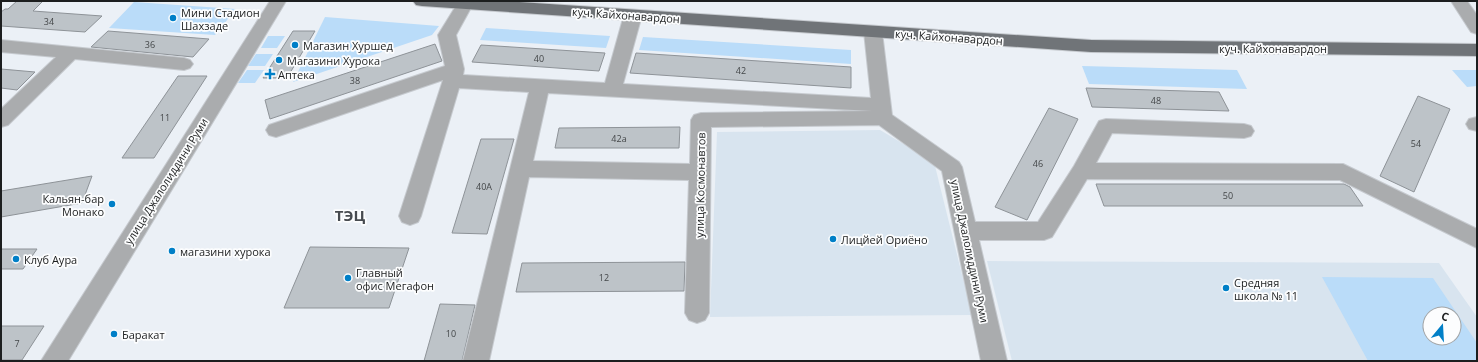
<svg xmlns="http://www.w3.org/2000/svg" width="1478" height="362" viewBox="0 0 1478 362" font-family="'Open Sans',sans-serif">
  <rect width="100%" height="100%" fill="#ebf0f6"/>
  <g fill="#d8e4ef" fill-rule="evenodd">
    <path d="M880,130L934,162L972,315L710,317L717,132Z"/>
    <path d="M987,261L1439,263L1477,317V361H1012ZM1430,314H1454V338H1430Z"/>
  </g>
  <g fill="#badcf9" fill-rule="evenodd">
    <path d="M134,2L236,9L215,35L109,28Z"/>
    <path d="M325,17L439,26L432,35L293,82Z"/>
    <path d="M486,28L610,36L606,48L480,40Z"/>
    <path d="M268,36H285L277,48H261Z"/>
    <path d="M643,37L851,50V64L639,50Z"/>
    <path d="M256,54H273L265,66H248Z"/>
    <path d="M1082,66L1237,70L1247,89L1089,84Z"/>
    <path d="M247,70H264L255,83H238Z"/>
    <path d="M1452,70H1477V86L1467,87Z"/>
    <path d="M1322,277L1433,278L1477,343V361H1368ZM1430,314H1454V338H1430Z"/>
  </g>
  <g fill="#bdc3c8" stroke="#8e9398">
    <path d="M17,1H43L33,11L102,16L85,32L1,26V12L5,9H8Z"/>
    <path d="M108,31L209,39L193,57L91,47Z"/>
    <path d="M293,31H315L287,78H263Z"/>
    <path d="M435,44L442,61L270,119L265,100Z"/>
    <path d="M481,45L605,53L599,71L472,62Z"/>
    <path d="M636,53L851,67V88L630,73Z"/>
    <path d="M1,69L35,72L17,90L1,88Z"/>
    <path d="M178,76H207L154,158H122Z"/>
    <path d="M1086,88L1219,92L1229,111L1092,107Z"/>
    <path d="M1418,96L1450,109L1414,192L1380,176Z"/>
    <path d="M1049,108L1078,119L1027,220L995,207Z"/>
    <path d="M680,127L679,148H555L559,128Z"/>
    <path d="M481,139H514L487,234L452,233Z"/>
    <path d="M92,176L82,203L1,217V191Z"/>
    <path d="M1096,184H1344L1350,187L1363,206H1104Z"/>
    <path d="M310,247L409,248L389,308H284Z"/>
    <path d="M1,249H37L23,269H1Z"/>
    <path d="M685,262L684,291L516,292L522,263Z"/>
    <path d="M440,304L475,305L462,361H424Z"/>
    <path d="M1,326H44L22,360H1Z"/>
  </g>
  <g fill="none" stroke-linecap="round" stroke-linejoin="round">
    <defs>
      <g id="minor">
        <path d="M270,1H286L68,361H41Z"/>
        <path d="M459,1H471L473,4L456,35L464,69L463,75L605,83L624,15L627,11L633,10L639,11L642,15L623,84L871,98L864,32L867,28L873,26L879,28L882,32L892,115L959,162L962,167L975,222H1038L1074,166L1099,121L1106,119L1244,124L1251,126L1254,131L1251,136L1244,138L1112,133L1096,163L1343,164L1477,229V248L1340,180L1087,179L1052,237L1044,240H979L1007,361H981L942,171L879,125L711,127L709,313L705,320L697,323L689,320L685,313L689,180L529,177L489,361H463L529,92L459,88L421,216L418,222L410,225L402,222L399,216L443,80L276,137L269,135L266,130L269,125L445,66L438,35ZM548,93L872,111H873L701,113L694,115L691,120L690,164L533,161Z"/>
        <path d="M1451,1H1467L1477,15V34L1471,32Z"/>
        <path d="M1,40L184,58L190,60L193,64L190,68L184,70L75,59L8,125L1,127V109L56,57L1,52Z"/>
        <path d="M1477,117V131L1469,129L1466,124L1469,119Z"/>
      </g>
      <path id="major" d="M413,1H503L1091,40L1477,44V56L1091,52L422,6L416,5Z"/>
    </defs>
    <use href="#minor" stroke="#c6cacf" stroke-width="2"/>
    <use href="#major" stroke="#c6cacf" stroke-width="2"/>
    <use href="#minor" fill="#aaacae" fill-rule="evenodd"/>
    <use href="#major" fill="#707478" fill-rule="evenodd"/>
  </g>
  <g fill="#007fc7" stroke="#fcfdfe" stroke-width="1.5">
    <circle cx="173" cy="18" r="4"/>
    <circle cx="295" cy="45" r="4"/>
    <circle cx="279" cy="60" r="4"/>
    <path d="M268 68h4v4h4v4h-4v4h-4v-4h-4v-4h4z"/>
    <circle cx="112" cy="204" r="4"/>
    <circle cx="833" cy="239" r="4"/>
    <circle cx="172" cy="251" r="4"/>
    <circle cx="16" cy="259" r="4"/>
    <circle cx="348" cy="278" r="4"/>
    <circle cx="1226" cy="288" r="4"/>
    <circle cx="114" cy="334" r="4"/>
  </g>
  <g text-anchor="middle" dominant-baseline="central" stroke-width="3.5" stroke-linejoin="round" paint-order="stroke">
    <g font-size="9" fill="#444749">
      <text x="49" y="21">34</text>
      <text x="150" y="44">36</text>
      <text x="539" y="58">40</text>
      <text x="741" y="70">42</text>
      <text x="355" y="80">38</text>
      <text x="1156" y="100">48</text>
      <text x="165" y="117">11</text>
      <text x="619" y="138">42а</text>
      <text x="1416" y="143">54</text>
      <text x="1038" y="163">46</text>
      <text x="484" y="186">40А</text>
      <text x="1228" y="195">50</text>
      <text x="604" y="277">12</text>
      <text x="451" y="333">10</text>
      <text x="17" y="343">7</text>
    </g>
    <g font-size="11" fill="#1c1e1f" stroke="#fcfdfe" text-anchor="start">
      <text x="181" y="12">Мини Стадион<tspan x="181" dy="13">Шахзаде</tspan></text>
      <text x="303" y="45">Магазин Хуршед</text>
      <text x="287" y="60">Магазини Хурока</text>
      <text x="278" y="74">Аптека</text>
      <text x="104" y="198" text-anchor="end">Кальян-бар<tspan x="104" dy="13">Монако</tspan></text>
      <text x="841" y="239">Лицйей Ориёно</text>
      <text x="180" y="251">магазини хурока</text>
      <text x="24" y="259">Клуб Аура</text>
      <text x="356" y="272">Главный<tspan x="356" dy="13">офис Мегафон</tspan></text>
      <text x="1234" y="282">Средняя<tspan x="1234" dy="13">школа № 11</tspan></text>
      <text x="122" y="334">Баракат</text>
    </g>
    <g font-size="11" fill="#1c1e1f" stroke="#fcfdfe">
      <text transform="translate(626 15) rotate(4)">куч. Кайхонавардон</text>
      <text transform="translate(949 37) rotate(4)">куч. Кайхонавардон</text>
      <text x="1273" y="48">куч. Кайхонавардон</text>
      <text transform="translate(166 181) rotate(-58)">улица Джалолиддини Руми</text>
      <text transform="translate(700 185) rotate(-89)">улица Космонавтов</text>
      <text transform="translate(970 251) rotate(78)">улица Джалолиддини Руми</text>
    </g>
    <g font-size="15" font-weight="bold" fill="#474b50" stroke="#fcfdfe">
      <text x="350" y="215">ТЭЦ</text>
    </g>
  </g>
  <rect width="1478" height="362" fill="none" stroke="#1c1e1f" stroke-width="4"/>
  <g transform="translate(1442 326) rotate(18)"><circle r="19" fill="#fcfdfe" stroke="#a2a4a5"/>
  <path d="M0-3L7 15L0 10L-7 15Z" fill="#007fc7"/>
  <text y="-6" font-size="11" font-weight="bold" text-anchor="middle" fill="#1c1e1f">С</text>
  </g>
</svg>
